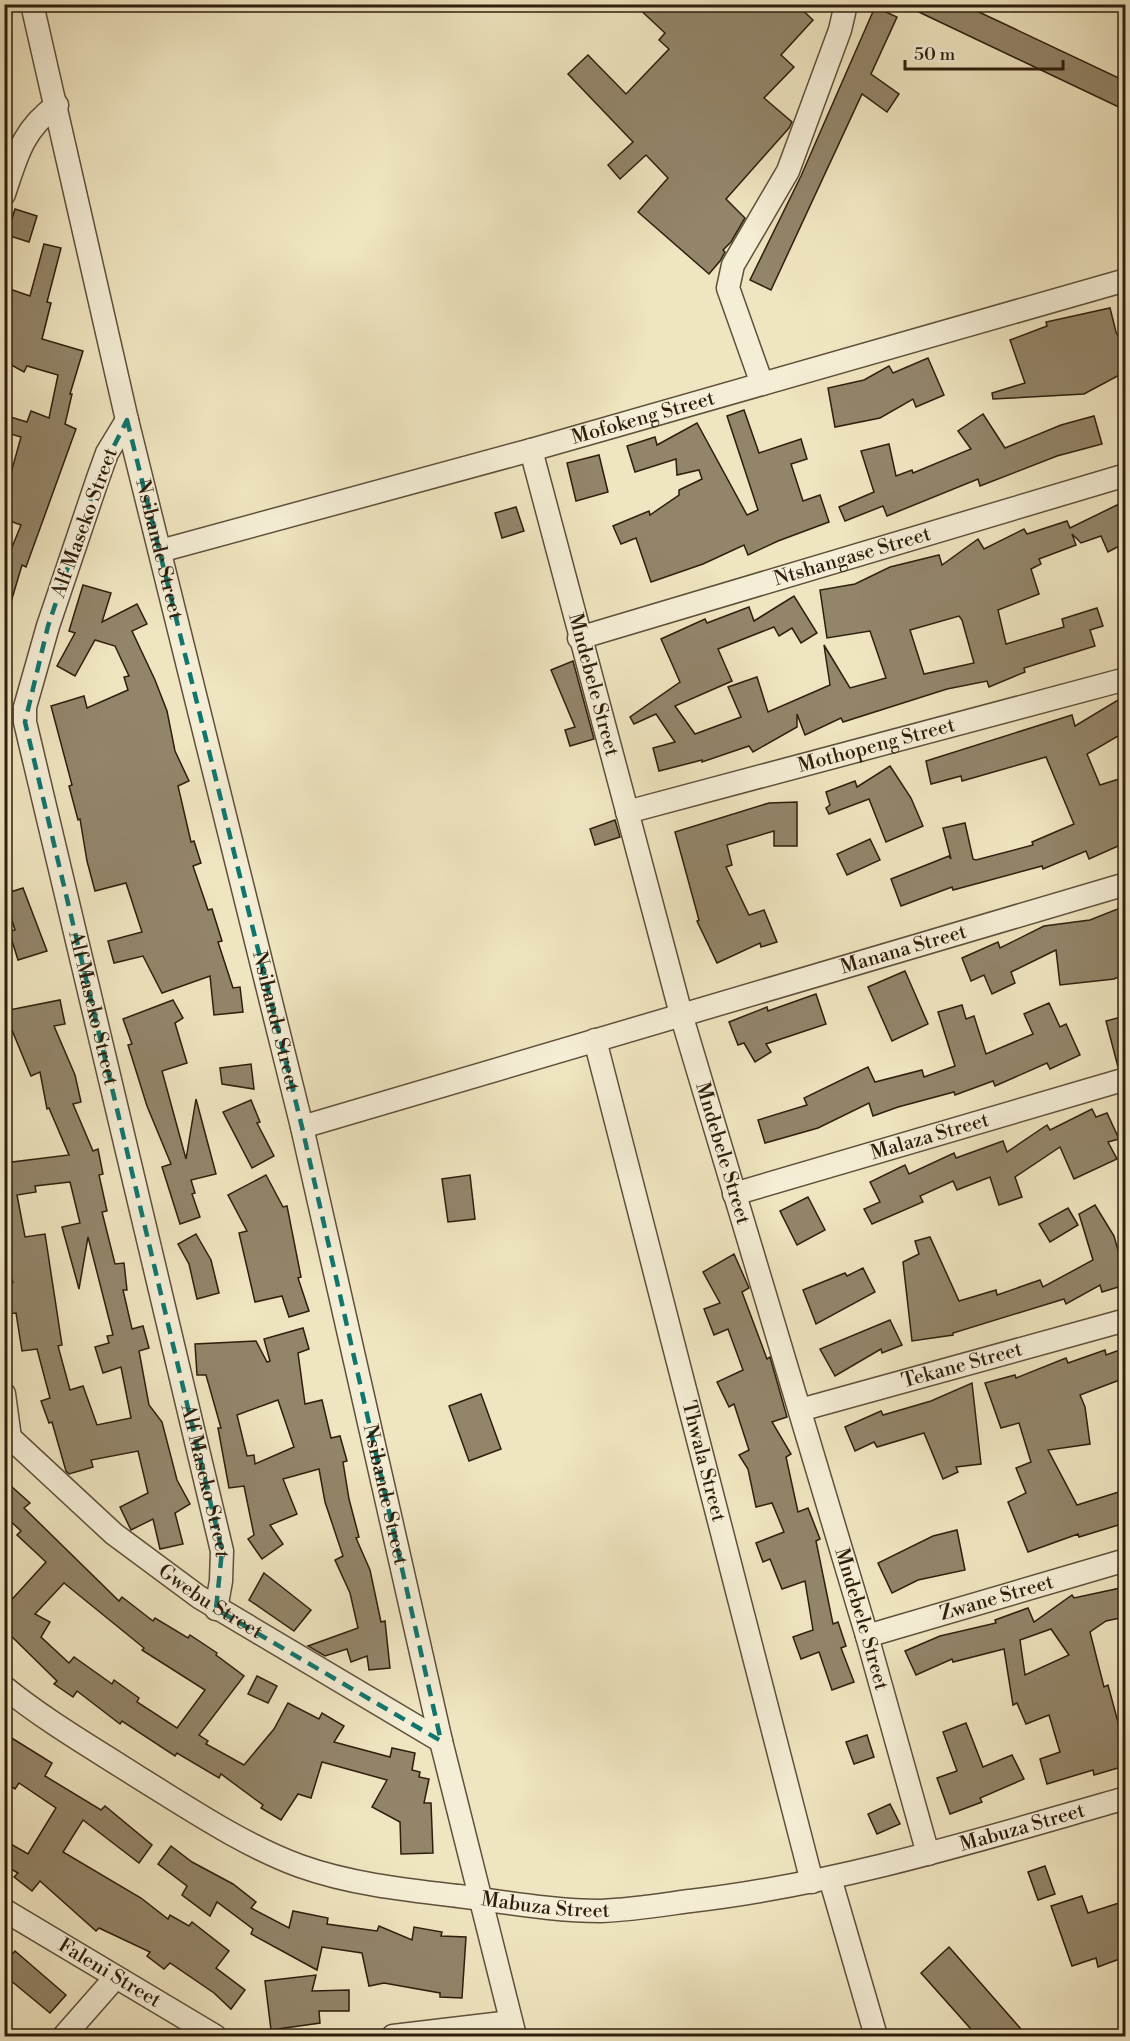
<svg xmlns="http://www.w3.org/2000/svg" width="1130" height="2041" viewBox="0 0 1130 2041" font-family="'Libre Bodoni',serif">
  <rect width="100%" height="100%" fill="#efe5c0"/>
  <filter id="stains"><feTurbulence type="fractalNoise" baseFrequency=".00333" numOctaves="4"/><feColorMatrix values="0 0 0 0 .2 0 0 0 0 .09 0 0 0 0 .02 0 0 0 .5 -.17"/></filter>
  <radialGradient id="worn" r=".72"><stop offset=".6" stop-color="#630" stop-opacity="0"/><stop offset="1" stop-color="#630" stop-opacity=".3"/></radialGradient>
  <g fill="#93856a" stroke="#2f1e0d" stroke-width="1.5" fill-rule="evenodd">
    <path d="M634,4H796L813,20L781,55L794,67L764,98L792,122L789,128L726,199L745,218L731,242L723,250L725,252L720,261L709,274L638,212L668,178L646,155L620,179L608,165L633,142L568,74L588,55L626,94L669,49L659,40L665,33Z"/>
    <path d="M902,4H962L1125,81V110Z"/>
    <path d="M875,7L897,17L871,74L899,94L887,112L862,94L771,290L750,280L801,176Z"/>
    <path d="M15,209L37,216L29,242L7,235Z"/>
    <path d="M44,244L61,248L47,302L51,303L42,339L83,351L70,394H72L65,424L76,429L26,567L22,565L9,609L4,608V567L21,525L4,519V498L21,437L4,432V415L27,422L31,411L49,418L58,375L27,366L24,372L4,361V287L30,296Z"/>
    <path d="M1110,308L1116,332L1125,350V372L1084,394L993,399L992,393L1025,383L1010,340L1047,326L1046,322Z"/>
    <path d="M928,358L944,395L916,407L913,399L880,418L835,427L828,388L864,380L889,366L893,373Z"/>
    <path d="M744,410L759,453L801,439L807,459L791,464L803,501L820,495L829,522L778,541L748,555L744,545L703,564L651,582L636,538L621,544L613,526L649,511L650,515L679,495V490L702,479L699,470L677,475L676,459L635,472L627,446L655,437L657,445L697,423L747,515L758,510L727,416Z"/>
    <path d="M983,414L1005,448L1061,425L1094,416L1102,444L1057,456L980,486L978,479L887,516L883,506L845,521L839,507L874,492L861,451L889,444L896,476L912,470L913,473L971,449L958,431Z"/>
    <path d="M599,455L608,492L576,501L567,463Z"/>
    <path d="M1119,504L1125,517V543L1108,552L1101,536L1081,543L1072,534L1076,545L1039,559L1041,564L1031,569L1039,594L998,610L1006,644L1064,627L1062,619L1097,608L1103,626L1090,630L1095,646L1024,668L1025,672L989,687L987,681L947,689L843,722L841,718L805,735L797,714V727L753,752L749,746L702,762V760L659,771L653,748L675,742L656,714L634,724L630,717L680,682L661,639L705,619L707,623L749,607L754,621L794,596L817,633L801,643L792,628L779,636L774,627L718,649L732,681L675,706L695,734L741,717L728,687L757,677L768,712L830,685L824,645L850,688L886,678L870,631L827,638L820,590L855,584L890,567L939,555L942,565L978,539L984,549L1024,529L1027,534L1067,521L1070,528ZM959,616L962,620L974,663L924,674L910,630Z"/>
    <path d="M516,507L524,531L502,538L495,513Z"/>
    <path d="M83,585L111,593L102,622L137,604L147,624L132,631L155,680L167,711L175,751L189,781L178,786L191,842L194,841L201,863L193,866L208,910L212,909L222,941L218,942L233,988L240,987L243,1012L214,1015L210,976L162,993L143,956L114,963L108,941L142,932L126,883L95,891L87,861L80,819L78,820L69,786L72,785L51,706L84,696L87,708L128,690L124,677L129,676L115,646L95,640L75,676L57,666L75,633L69,631Z"/>
    <path d="M573,661L594,739L570,746L565,730L575,727L551,670Z"/>
    <path d="M1118,700L1125,713V732L1087,754L1100,785L1125,777V843L1089,859L1086,851L1043,869L1042,866L953,890L952,887L901,906L891,879L949,856L951,859L943,828L965,823L973,859L976,860L1033,845L1032,842L1074,824L1046,757L962,781L961,776L931,784L926,761L1072,715L1075,726Z"/>
    <path d="M890,766L911,798L923,826L886,842L869,799L829,814L826,808L830,805L826,792L855,781L857,787Z"/>
    <path d="M797,802V846H774V831L727,845L732,865L726,867L749,915L764,910L777,942L761,947L760,943L717,963L697,921L699,920L675,832L769,803Z"/>
    <path d="M615,820L620,837L595,845L590,829Z"/>
    <path d="M870,839L880,860L847,875L837,854Z"/>
    <path d="M23,888L47,951L18,960L9,931L15,930L4,894Z"/>
    <path d="M1125,906V974L1114,979L1060,985L1056,950L1011,972L1015,983L992,994L984,975L971,981L962,958L998,942L1000,948L1044,926L1090,920Z"/>
    <path d="M905,971L928,1024L892,1041L868,987Z"/>
    <path d="M816,994L826,1024L766,1044L771,1052L755,1062L744,1043L738,1045L729,1022L767,1007L768,1011Z"/>
    <path d="M60,1000L65,1024L54,1026L75,1075L81,1102L73,1104L93,1151L98,1149L103,1174L99,1175L107,1211L102,1212L115,1264L124,1263L127,1290H123L132,1329L143,1326L149,1348L139,1351L149,1405L162,1422L177,1480L190,1504L175,1513L183,1544L160,1549L153,1519L131,1530L120,1507L148,1493L138,1451L91,1460L93,1467L69,1474L66,1471L52,1422L49,1423L41,1401L50,1398L37,1349L22,1351L16,1313L7,1314L4,1284L13,1282L4,1264V1245L7,1244L4,1231V1163L69,1155L49,1108L47,1109L40,1072L31,1076L4,1011ZM70,1182L80,1223L62,1227L79,1289L88,1237L113,1335L107,1336L109,1343L95,1347L103,1373L121,1367L131,1418L97,1425L83,1386L70,1390L58,1346L62,1345L45,1234L25,1237L17,1195L36,1192L35,1186Z"/>
    <path d="M173,1000L183,1018L175,1023L187,1063L162,1071L186,1159L196,1099L216,1174L191,1180L195,1193L192,1194L200,1217L180,1224L162,1167L171,1164L147,1106L128,1045L132,1044L123,1019Z"/>
    <path d="M1049,1003L1060,1027L1066,1024L1080,1055L1050,1069L1047,1063L995,1086L993,1081L955,1095L954,1092L898,1107L873,1116L869,1103L818,1128L765,1143L758,1120L807,1105L804,1098L868,1067L875,1082L922,1070L924,1077L955,1066L938,1012L962,1005L966,1019L974,1016L986,1054L1033,1034L1024,1014Z"/>
    <path d="M1125,1016V1066L1118,1067L1106,1021Z"/>
    <path d="M251,1064L254,1089L222,1084L220,1068Z"/>
    <path d="M251,1100L260,1122L257,1123L274,1156L252,1168L223,1112Z"/>
    <path d="M1092,1109L1096,1117L1107,1113L1119,1139L1108,1142L1117,1159L1074,1179L1060,1147L1015,1177L1022,1197L999,1205L990,1177L957,1190L953,1181L920,1196L923,1202L872,1224L864,1209L880,1202L870,1182L905,1165L909,1174L954,1153L956,1158L1003,1141L1007,1152L1047,1125L1050,1130Z"/>
    <path d="M266,1175L283,1207L287,1206L301,1277L298,1278L309,1311L289,1317L282,1296L255,1302L239,1233L247,1231L228,1195Z"/>
    <path d="M470,1175L475,1219L448,1222L442,1179Z"/>
    <path d="M808,1197L825,1230L797,1245L780,1211Z"/>
    <path d="M1095,1205L1114,1236L1125,1275V1285L1102,1292L1100,1285L1066,1304L1064,1299L953,1333V1335L912,1341L903,1262L919,1254L915,1241L930,1237L959,1301L996,1290L997,1295L1040,1280L1043,1287L1093,1260L1079,1214Z"/>
    <path d="M1068,1208L1078,1225L1050,1242L1039,1224Z"/>
    <path d="M196,1234L211,1260L219,1293L197,1299L189,1264L178,1244Z"/>
    <path d="M734,1254L749,1288L742,1292L767,1359L770,1357L787,1417L772,1422L791,1454L786,1457L798,1512L808,1508L820,1539L816,1541L833,1624L838,1622L846,1646L841,1648L854,1682L832,1690L819,1652L801,1659L793,1637L813,1630L805,1581L782,1589L770,1559L763,1562L756,1543L784,1532L772,1503L756,1507L748,1469L739,1455L749,1450L734,1404L729,1407L717,1382L743,1370L728,1329L714,1335L704,1309L720,1303L703,1272Z"/>
    <path d="M863,1268L875,1292L816,1324L803,1290L845,1273L847,1276Z"/>
    <path d="M890,1320L902,1345L882,1353L881,1349L835,1376L820,1349Z"/>
    <path d="M303,1328L309,1349L298,1353L305,1404L322,1400L331,1438L340,1436L347,1461L343,1462L349,1499L359,1537L356,1538L370,1570L381,1622L385,1621L390,1668L369,1670L367,1656L351,1662L347,1649L325,1656L308,1646L358,1628L350,1593L335,1560L343,1556L325,1502L319,1469L283,1479L297,1514L270,1525L283,1544L262,1559L248,1539L254,1535L244,1486L229,1488L218,1428H221L206,1375H197L195,1344L256,1341L267,1362L270,1361L264,1339ZM278,1400L294,1447L255,1464L254,1455L247,1456L237,1415Z"/>
    <path d="M1125,1348V1378L1080,1395L1085,1407L1090,1444L1048,1450L1077,1505L1125,1490V1523L1079,1537L1078,1534L1028,1552L1008,1502L1026,1493L1016,1468L1031,1462L1019,1423L1001,1428L985,1383L1015,1375L1016,1378L1066,1358L1068,1363L1105,1350L1106,1355Z"/>
    <path d="M972,1383L981,1464L956,1467L958,1472L943,1479L924,1433L877,1447L874,1442L855,1451L845,1427L881,1411L883,1415L931,1401Z"/>
    <path d="M481,1394L501,1449L469,1461L449,1406Z"/>
    <path d="M12,1487L30,1503L24,1508L119,1601L122,1597L153,1621L155,1618L188,1638L190,1635L217,1653L216,1655L244,1676L199,1735L208,1741L206,1744L244,1765L274,1729L288,1703L319,1719L322,1713L344,1726L334,1742L390,1757L392,1748L415,1753L412,1770L420,1772L419,1777L429,1779L424,1803H431L433,1853L401,1854L400,1822L372,1807L387,1780L322,1762L311,1798L298,1794L281,1820L261,1808L263,1805L221,1774L219,1778L177,1753L175,1756L122,1721L120,1724L77,1691L73,1697L54,1684L57,1681L4,1629V1608L46,1562L17,1535L21,1531L4,1515V1495ZM64,1583L144,1648L142,1650L205,1690L177,1728L137,1702L139,1698L114,1680L112,1684L74,1657L69,1663L41,1637L50,1622L35,1614Z"/>
    <path d="M957,1530L965,1570L918,1580L892,1593L878,1563L933,1536Z"/>
    <path d="M264,1573L311,1610L294,1631L249,1600Z"/>
    <path d="M1125,1587V1617L1106,1621L1090,1632L1104,1687L1108,1685L1125,1748V1766L1094,1775L1093,1770L1047,1784L1040,1759L1060,1752L1049,1715L1026,1724L1017,1703L1013,1705L1004,1649L953,1662L952,1659L916,1675L905,1651L940,1636L996,1623L995,1620L1028,1608L1034,1622L1072,1595L1074,1598ZM1051,1629L1069,1655L1025,1675L1020,1640Z"/>
    <path d="M257,1676L277,1686L268,1703L248,1694Z"/>
    <path d="M966,1723L983,1767L1012,1755L1024,1779L980,1798L982,1802L950,1814L937,1778L957,1771L943,1732Z"/>
    <path d="M867,1735L874,1757L854,1764L846,1742Z"/>
    <path d="M10,1737L52,1763L45,1776L101,1810L105,1806L152,1845L139,1863L83,1820L63,1852L141,1898L168,1919L170,1915L189,1926L192,1922L229,1951L216,1968L245,1990L231,2009L214,1993L170,1963L164,1969L147,1956L150,1952L99,1928L96,1931L40,1881L32,1891L14,1877L18,1873L4,1865V1840L28,1854L56,1808L19,1783L15,1789L4,1782V1746Z"/>
    <path d="M890,1804L900,1824L877,1834L868,1814Z"/>
    <path d="M171,1846L192,1862L233,1884L256,1902L251,1908L289,1928L293,1911L328,1918L327,1924L377,1931L379,1926L412,1940L414,1927L442,1932L441,1936L466,1937L462,1998L440,1997V1993L384,1983L369,1986L362,1953L322,1947L317,1970L251,1934L253,1929L217,1902L210,1916L182,1895L187,1886L158,1864Z"/>
    <path d="M1045,1866L1055,1894L1038,1900L1028,1872Z"/>
    <path d="M1082,1896L1088,1913L1125,1901V1957L1098,1967L1096,1958L1072,1966L1051,1906Z"/>
    <path d="M949,1947L1028,2037H978L921,1973Z"/>
    <path d="M15,1951L66,1995L50,2013L4,1975V1963Z"/>
    <path d="M316,1975L312,1991L349,1990V2011H319L320,2023L271,2030L265,1981Z"/>
  </g>
  <g fill="none" stroke-linecap="round" stroke-linejoin="round">
    <defs>
      <g id="street">
        <path id="s1" d="M32,4L127,420L302,1127L441,1741L515,2036"/>
        <path d="M4,194C17,155 23,129 57,105"/>
        <path d="M762,384L728,288L733,265L788,171L840,30L846,4"/>
        <path id="s2" d="M127,420L107,453L98,478L48,626L25,707V722L222,1551L221,1581L216,1609"/>
        <path id="s3" d="M531,450L681,1014L867,1636L928,1854"/>
        <path id="s4" d="M160,551L531,450L1126,280"/>
        <path id="s5" d="M579,638L1126,475"/>
        <path id="s6" d="M627,812L1126,679"/>
        <path id="s7" d="M595,1040L812,1882"/>
        <path id="s8" d="M302,1127L1126,884"/>
        <path id="s9" d="M734,1194L1126,1079"/>
        <path d="M4,1394L10,1438"/>
        <path id="s10" d="M800,1410L1126,1320"/>
        <path id="s11" d="M4,1432L114,1534L199,1597L441,1741"/>
        <path id="s12" d="M867,1636L1126,1560"/>
        <path id="s13" d="M4,1687C46,1721 93,1748 138,1777C190,1809 243,1845 300,1866C350,1884 406,1890 458,1896C505,1902 554,1911 601,1911C630,1910 661,1905 690,1901C839,1884 982,1839 1126,1798"/>
        <path d="M830,1878L876,2036"/>
        <path id="s14" d="M4,1910L215,2036"/>
        <path d="M64,2036L115,1978"/>
        <path d="M393,2036L511,2022"/>
      </g>
    </defs>
    <use href="#street" stroke="#5f503a" stroke-width="25"/>
    <use href="#street" stroke="#f5eed6" stroke-width="22"/>
  </g>
  <path fill="none" stroke="#0f766e" stroke-width="4.5" stroke-dasharray="12 8" stroke-linejoin="round" d="M127,420L302,1127L441,1741L216,1609L222,1551L25,722L48,626L98,478Z"/>
  <g text-anchor="middle" dominant-baseline="central" stroke-width="4.5" stroke-linejoin="round" paint-order="stroke">
    <g font-size="20" fill="#2f1e0d" stroke="#f5eed6">
      <text stroke="none"><textPath href="#s4" startOffset="501">Mofokeng Street</textPath></text>
      <text transform="translate(85 523) rotate(-70)">Alf Maseko Street</text>
      <text stroke="none"><textPath href="#s1" startOffset="560">Nsibande Street</textPath></text>
      <text stroke="none"><textPath href="#s5" startOffset="285">Ntshangase Street</textPath></text>
      <text stroke="none"><textPath href="#s3" startOffset="243">Mndebele Street</textPath></text>
      <text stroke="none"><textPath href="#s6" startOffset="258">Mothopeng Street</textPath></text>
      <text stroke="none"><textPath href="#s8" startOffset="627">Manana Street</textPath></text>
      <text stroke="none"><textPath href="#s2" startOffset="615">Alf Maseko Street</textPath></text>
      <text stroke="none"><textPath href="#s1" startOffset="1046">Nsibande Street</textPath></text>
      <text stroke="none"><textPath href="#s9" startOffset="204">Malaza Street</textPath></text>
      <text stroke="none"><textPath href="#s3" startOffset="729">Mndebele Street</textPath></text>
      <text stroke="none"><textPath href="#s10" startOffset="168">Tekane Street</textPath></text>
      <text stroke="none"><textPath href="#s7" startOffset="435">Thwala Street</textPath></text>
      <text stroke="none"><textPath href="#s2" startOffset="1101">Alf Maseko Street</textPath></text>
      <text stroke="none"><textPath href="#s1" startOffset="1532">Nsibande Street</textPath></text>
      <text stroke="none"><textPath href="#s12" startOffset="135">Zwane Street</textPath></text>
      <text stroke="none"><textPath href="#s11" startOffset="268">Gwebu Street</textPath></text>
      <text stroke="none"><textPath href="#s3" startOffset="1215">Mndebele Street</textPath></text>
      <text stroke="none"><textPath href="#s13" startOffset="1082">Mabuza Street</textPath></text>
      <text stroke="none"><textPath href="#s13" startOffset="596">Mabuza Street</textPath></text>
      <text stroke="none"><textPath href="#s14" startOffset="123">Faleni Street</textPath></text>
    </g>
  </g>
  <rect width="1130" height="2041" fill="none" stroke="#efe5c0" stroke-width="24"/>
  <rect x="6" y="6" width="1118" height="2029" fill="none" stroke="#2f1e0d" stroke-width="3"/>
  <rect x="12" y="12" width="1106" height="2017" fill="none" stroke="#2f1e0d" stroke-width="1.5"/>
  <path d="M905 60v9h158v-9" fill="none" stroke="#2f1e0d" stroke-width="3"/>
  <text x="914" y="60" font-size="18" fill="#2f1e0d" stroke="#f5eed6" stroke-width="4.5" paint-order="stroke">50 m</text>
  <rect width="100%" height="100%" filter="url(#stains)"/>
  <rect width="100%" height="100%" fill="url(#worn)"/>
</svg>
